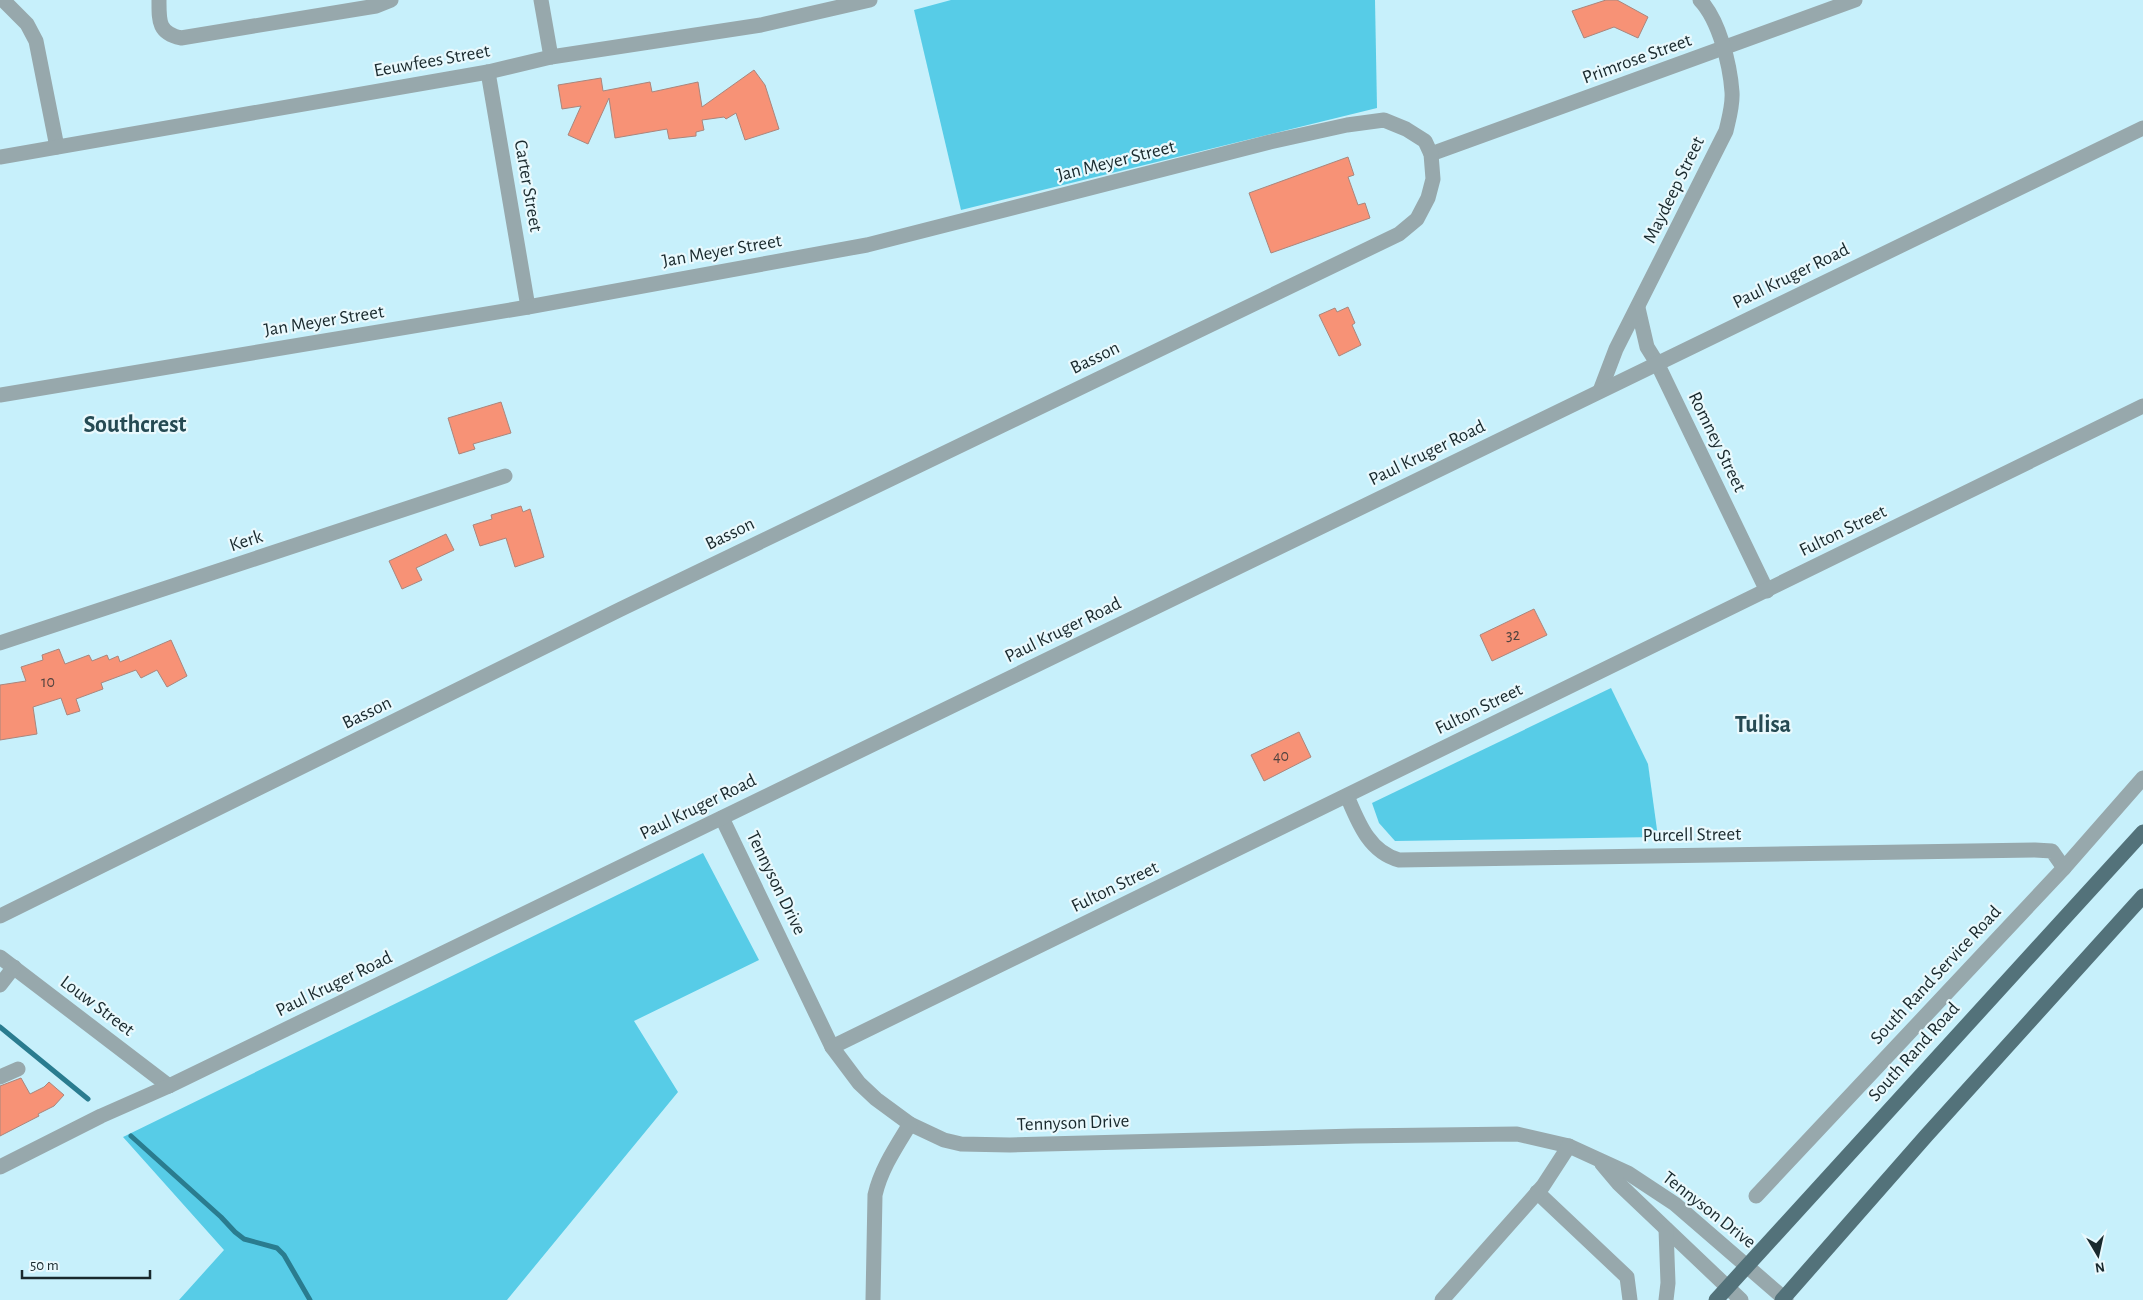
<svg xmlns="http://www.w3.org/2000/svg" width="2143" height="1300" viewBox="0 0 2143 1300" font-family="'Alegreya Sans',sans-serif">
  <rect width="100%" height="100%" fill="#c7f0fb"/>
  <g fill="#57cce7">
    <path d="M951,0H1375L1377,108L961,210L914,10Z"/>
    <path d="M1611,688L1648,764L1658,837L1395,841L1379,823L1372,803Z"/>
    <path d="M703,853L759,960L634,1021L678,1092L507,1300H179L224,1250L123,1137Z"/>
  </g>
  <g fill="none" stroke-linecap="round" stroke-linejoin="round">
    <g stroke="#2a7c8f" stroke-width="5">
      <path d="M0,1027L88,1099"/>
      <path d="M131,1136L221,1217L235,1232L244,1239L277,1248L284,1255L310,1300"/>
    </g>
  </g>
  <g fill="#f79276" stroke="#a9867d">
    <path d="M1606,0H1617L1648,17L1638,38L1614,27L1584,38L1572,11Z"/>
    <path d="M754,70L765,85L779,129L745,140L736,113L726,119L724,117L702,120L704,130L696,132V136L669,139L667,129L615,138L609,98L588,144L568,135L581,106L562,109L558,85L601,78L603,91L650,82L652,92L698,82L702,107Z"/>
    <path d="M1348,157L1354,175L1348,177L1358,205L1365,203L1370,218L1271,253L1249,193Z"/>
    <path d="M1348,307L1355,323L1352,325L1361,345L1339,356L1319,315L1335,308L1337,312Z"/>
    <path d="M501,402L511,433L473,444L475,449L459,454L448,418Z"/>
    <path d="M521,506L523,512L530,509L544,557L515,567L506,538L480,546L473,525L492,519L491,515Z"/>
    <path d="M446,534L454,550L416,568L422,580L402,589L389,561Z"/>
    <path d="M1534,609L1547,635L1492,661L1480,635Z"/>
    <path d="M171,640L187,676L167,687L157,670L141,678L136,670L101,683L103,689L76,699L80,711L67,715L61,698L33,707L37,734L0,740V685L26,681L21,667L43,660L42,655L59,649L65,664L89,655L92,661L107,655L109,660L118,656L120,662Z"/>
    <path d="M1299,732L1311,757L1264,781L1251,755Z"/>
    <path d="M21,1078L30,1094L44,1087L49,1082L64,1095L54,1106L38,1114L39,1116L0,1136V1086Z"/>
  </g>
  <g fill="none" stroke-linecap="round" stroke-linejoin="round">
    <g stroke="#97a8ac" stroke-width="15">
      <path d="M3,0L27,24L36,41L57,147"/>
      <path d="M159,0C159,21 158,33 181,38L376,6L391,0"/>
      <path d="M541,0L551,57"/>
      <path d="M488,72L528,307"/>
      <path d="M1431,154L1855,0"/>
      <path d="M0,157L488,72L551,57L761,25L870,0"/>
      <path d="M1638,308L1647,347L1657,363L1767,591"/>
      <path d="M1600,391L1616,349L1726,131C1729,118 1733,105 1732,92C1730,64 1719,20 1700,0"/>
      <path d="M0,395L528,307L867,245L1270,142L1347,125L1384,120L1406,129L1425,141L1431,154L1433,179L1428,198L1417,219L1399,234L621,609L0,916"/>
      <path d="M0,643L505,476"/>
      <path d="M1347,796C1358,822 1369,852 1399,860L2035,850L2052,851L2064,868"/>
      <path d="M722,818L832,1047L859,1083L876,1099L910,1124L944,1140L961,1144L1010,1145L1355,1136L1517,1134L1569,1146L1628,1173L1675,1204L1786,1300"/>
      <path d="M0,957L169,1086"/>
      <path d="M0,985L14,967"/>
      <path d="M832,1047L2143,406"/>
      <path d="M0,1077L18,1069"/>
      <path d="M1602,1164L1618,1183L1741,1300"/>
      <path d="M0,1167L101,1116L169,1086L2143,128"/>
      <path d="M1537,1192L1627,1277L1630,1300"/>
      <path d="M1756,1196L2064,868L2143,778"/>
      <path d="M873,1300L875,1195C881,1169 896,1147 910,1124"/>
      <path d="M1442,1300L1543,1186L1569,1146"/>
      <path d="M1666,1300L1668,1283L1666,1229"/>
    </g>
    <g stroke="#53727a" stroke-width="15">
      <path d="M1716,1300L2143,832"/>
      <path d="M1782,1300L1926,1136L2143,896"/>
    </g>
  </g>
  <g text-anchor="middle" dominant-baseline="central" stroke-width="4.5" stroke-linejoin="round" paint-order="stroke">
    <g font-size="16" fill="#50433f">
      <text x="1513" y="635">32</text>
      <text x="48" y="682">10</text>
      <text x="1281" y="756">40</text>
    </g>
    <g font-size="19" fill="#19292d" stroke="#e9f9fd">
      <text transform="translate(1637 59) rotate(-20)">Primrose Street</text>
      <text transform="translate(432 61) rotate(-10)">Eeuwfees Street</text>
      <text transform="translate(1116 161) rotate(-14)">Jan Meyer Street</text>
      <text transform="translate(528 186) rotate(80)">Carter Street</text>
      <text transform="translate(1674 190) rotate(-64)">Maydeep Street</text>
      <text transform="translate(722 251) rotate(-10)">Jan Meyer Street</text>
      <text transform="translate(1791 276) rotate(-26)">Paul Kruger Road</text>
      <text transform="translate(324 321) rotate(-9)">Jan Meyer Street</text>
      <text transform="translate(1095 358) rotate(-26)">Basson</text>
      <text transform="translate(1717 442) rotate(64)">Romney Street</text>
      <text transform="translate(1427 453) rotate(-26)">Paul Kruger Road</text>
      <text transform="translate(1843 531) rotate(-26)">Fulton Street</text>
      <text transform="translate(730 534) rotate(-26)">Basson</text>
      <text transform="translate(246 541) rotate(-18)">Kerk</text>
      <text transform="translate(1063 630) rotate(-26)">Paul Kruger Road</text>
      <text transform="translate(1479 709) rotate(-26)">Fulton Street</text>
      <text transform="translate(367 713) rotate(-26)">Basson</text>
      <text transform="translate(698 807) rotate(-26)">Paul Kruger Road</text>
      <text transform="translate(1692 835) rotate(-1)">Purcell Street</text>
      <text transform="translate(776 883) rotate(64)">Tennyson Drive</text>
      <text transform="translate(1115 887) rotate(-26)">Fulton Street</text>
      <text transform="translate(1936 975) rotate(-47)">South Rand Service Road</text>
      <text transform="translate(334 984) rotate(-26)">Paul Kruger Road</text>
      <text transform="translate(97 1006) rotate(37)">Louw Street</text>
      <text transform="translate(1914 1052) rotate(-48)">South Rand Road</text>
      <text transform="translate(1073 1123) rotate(-2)">Tennyson Drive</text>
      <text transform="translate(1709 1210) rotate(38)">Tennyson Drive</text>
    </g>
    <g font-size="24" font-weight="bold" fill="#254a53" stroke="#e9f9fd">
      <text x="135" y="425">Southcrest</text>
      <text x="1763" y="725">Tulisa</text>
    </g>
  </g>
  <g transform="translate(2098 1255) rotate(171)" stroke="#e9f9fd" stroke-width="4" paint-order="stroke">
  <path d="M0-4L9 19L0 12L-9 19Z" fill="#19292d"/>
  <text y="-8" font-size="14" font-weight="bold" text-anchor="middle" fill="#19292d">N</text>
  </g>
  <path d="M22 1270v8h128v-8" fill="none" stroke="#19292d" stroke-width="2.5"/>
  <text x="30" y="1270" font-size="15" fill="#19292d" stroke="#e9f9fd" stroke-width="4" paint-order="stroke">50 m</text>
</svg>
